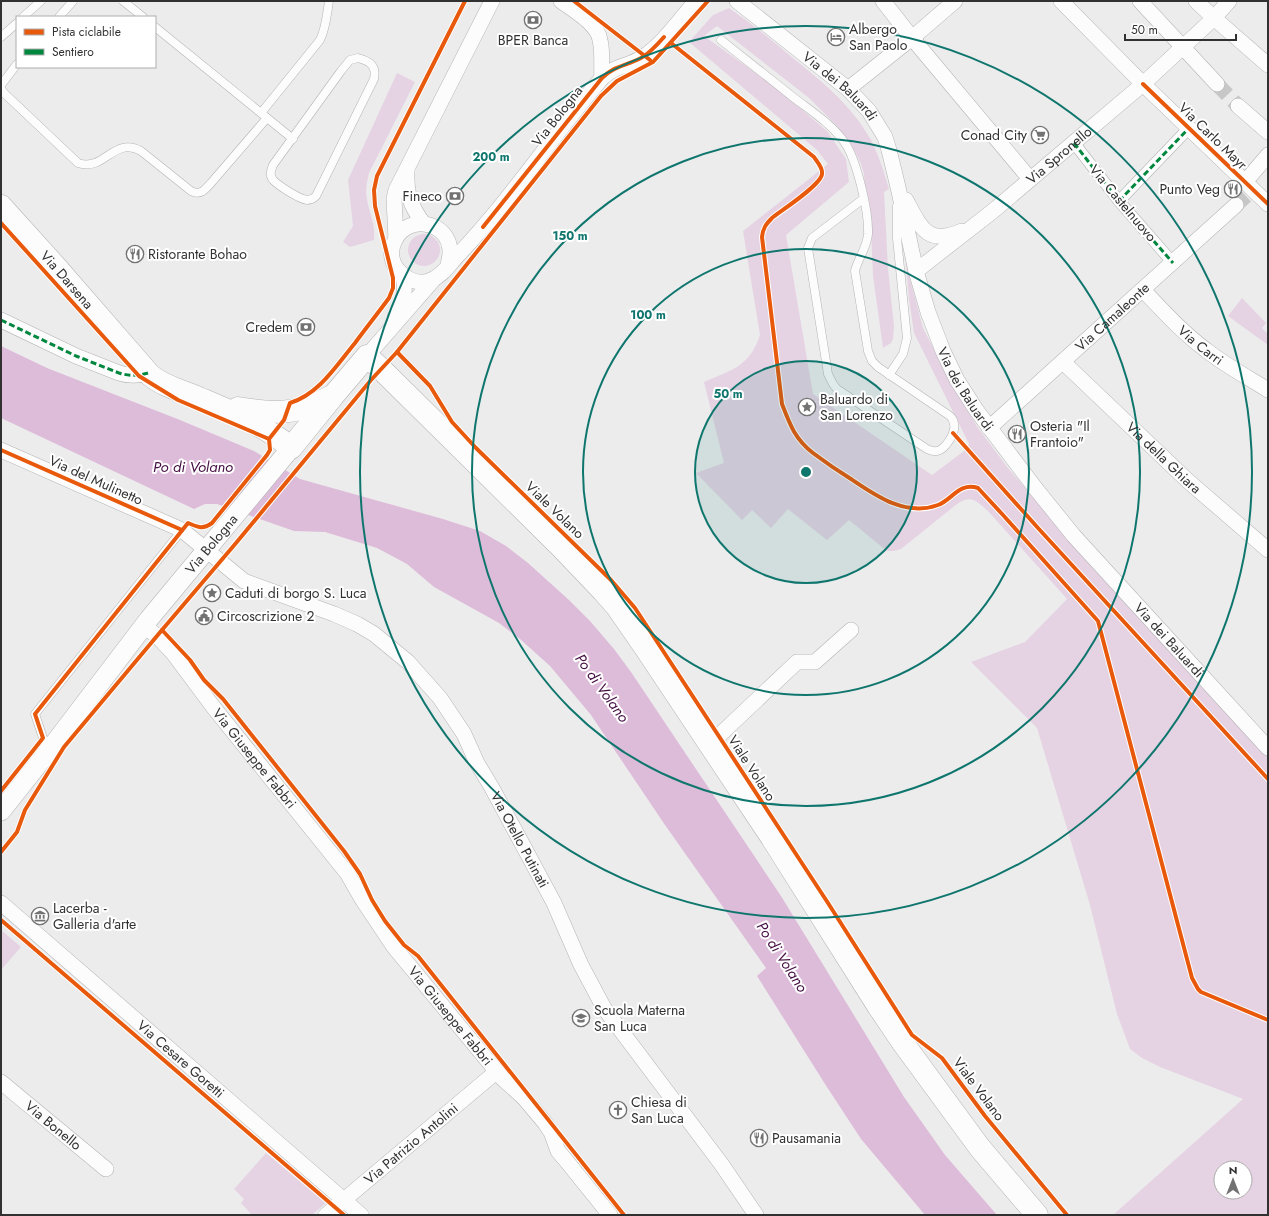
<svg xmlns="http://www.w3.org/2000/svg" width="1269" height="1216" viewBox="0 0 1269 1216" font-family="Jost,sans-serif">
  <rect width="100%" height="100%" fill="#edeced"/>
  <g fill="#e5d3e3" fill-rule="evenodd">
    <path d="M729,8C752,24 773,41 794,59C823,82 853,107 871,140C879,156 884,172 889,189L884,192L888,269L894,326L893,339L891,343L883,348L873,276L871,229L865,195L864,174L861,164L852,146L838,127L809,98L717,26L704,36L775,87L827,131L846,159L849,182L786,235L813,394L932,475L964,451L969,444L914,333L909,299L903,229L908,272L923,328L955,390L978,428L1008,468L1043,509L1268,753V1215H1113L1243,1099L1160,1067L1142,1058L1130,1049L1117,1014L1090,905L1037,728L971,662L1025,642L1067,599L987,510C975,500 971,495 957,504L901,549L894,551H887L849,520L827,540L788,509L771,528L752,510L742,520L696,473L724,463L704,382C732,370 750,366 760,335L743,231L828,164L817,150L689,42L713,15ZM1221,1168H1245V1192H1221Z"/>
    <path d="M397,73L415,82L369,173C367,182 365,190 367,199C369,213 376,225 374,240L350,247L343,242L353,226L348,180Z"/>
    <circle cx="424" cy="250" r="16"/>
    <path d="M1242,298L1266,323L1262,328L1268,334V345L1228,316Z"/>
    <path d="M1,930L21,947L1,970Z"/>
    <path d="M266,1153L326,1203L312,1215H252L241,1203L244,1199L234,1189Z"/>
  </g>
  <path fill="#ddbcd9" d="M1,346L47,368L180,420L254,451L300,479L443,519L480,531L506,546L528,563L569,600L590,621L614,649L631,672L781,896L904,1097L945,1155L997,1215H925L861,1139L825,1084L757,976L766,968L665,825L591,715L550,666L520,639L499,623L434,587L407,564L377,548L325,532L294,531L217,504H205L194,509L1,418Z"/>
  <g fill="none" stroke-linecap="round" stroke-linejoin="round">
    <g stroke="#c8c7c8" stroke-width="15" stroke-dasharray="15 8" stroke-linecap="butt">
      <path d="M1217,84L1238,106"/>
      <path d="M1236,205L1246,196"/>
    </g>
    <defs>
      <g id="service">
        <path d="M123,1L143,17"/>
        <path d="M23,17L41,1"/>
        <path d="M59,17L73,1"/>
        <path d="M155,27L293,139"/>
        <path d="M1,37L17,23"/>
        <path d="M721,40C745,59 769,78 793,97C811,111 832,124 845,143C857,161 869,212 868,234C867,248 858,258 855,271L868,351L872,361L878,367L950,416C952,418 954,421 954,424C956,432 947,446 940,450C936,452 931,451 927,449L837,389L833,384L828,374L808,248L812,238L816,235L863,199"/>
        <path d="M358,58C369,61 377,65 374,79L316,196C313,199 311,200 307,200C299,199 279,186 273,180C269,175 271,170 273,165L341,71L350,60Z"/>
        <path d="M1,85L17,64"/>
        <path d="M1,89L4,93L78,163C105,172 113,136 141,151L191,191C200,196 205,190 211,183L267,118"/>
        <path d="M261,113L320,40C326,28 327,14 329,1"/>
        <path d="M889,375L903,354L907,338L897,238V206"/>
        <path d="M47,750L35,714L182,530"/>
      </g>
      <g id="pedestrian">
        <path d="M1074,143L1119,201L1173,263"/>
        <path d="M1119,201L1189,128"/>
      </g>
      <g id="minor">
        <path d="M561,1C573,10 598,24 600,40C603,52 601,66 602,78"/>
        <path id="s1" d="M737,1L848,89L869,111L885,137L889,150L898,187L916,271L928,312L943,351L957,380L977,411L1036,489L1074,536L1268,748"/>
        <path d="M883,1L912,38L1030,179"/>
        <path d="M1061,1L1143,84L1268,204"/>
        <path d="M1140,1L1217,84"/>
        <path d="M1196,1L1214,18L1268,65"/>
        <path d="M848,89L912,38L955,1"/>
        <path d="M1238,106L1268,132"/>
        <path d="M407,170C406,193 410,205 423,223"/>
        <path d="M1245,182L1268,155"/>
        <path d="M906,200C921,228 927,246 962,231"/>
        <path d="M396,238L394,199L396,190L492,1"/>
        <path d="M448,265C449,261 450,257 450,253C451,220 403,212 393,245C390,253 392,264 398,270C407,280 420,286 433,279C443,275 451,262 459,254C511,199 553,135 602,78C617,64 628,67 643,57C662,45 681,18 696,1"/>
        <path id="s2" d="M916,271L993,211L1143,84L1214,18L1229,1"/>
        <path id="s3" d="M1143,290C1163,311 1182,332 1206,350C1225,365 1247,377 1268,390"/>
        <path d="M395,317C404,303 406,293 403,276"/>
        <path d="M1,320L76,356L119,373C129,376 138,376 148,373"/>
        <path d="M367,356L434,279"/>
        <path id="s4" d="M1063,362L1188,481L1268,550"/>
        <path id="s5" d="M989,428L1236,205"/>
        <path id="s6" d="M1,450L182,530L244,581L334,614L357,624L374,634L408,662L440,698L464,734L477,763L492,788L554,903L581,965L604,1008L722,1165L756,1215"/>
        <path id="s7" d="M144,626L157,636L173,653L214,708L347,873L362,899L394,947L502,1078L524,1098L545,1123L551,1132L558,1151L564,1158L610,1215"/>
        <path d="M709,745L797,662H815L851,630"/>
        <path id="s8" d="M1,903L361,1215"/>
        <path id="s9" d="M1,1082L106,1169"/>
        <path id="s10" d="M326,1215L496,1072"/>
      </g>
      <g id="tertiary">
        <path id="s11" d="M1,811L47,753L149,619L291,448"/>
      </g>
      <g id="secondary">
        <path id="s12" d="M1,206L57,268L150,375C163,386 179,390 194,396C227,410 264,424 291,448L333,396L367,356L381,369L561,547L603,591L617,607L646,649L770,835L878,1006L903,1043L980,1148L1037,1215"/>
        <path d="M238,408C273,414 297,415 330,397"/>
      </g>
    </defs>
    <use href="#service" stroke="#b4b3b4" stroke-width="9"/>
    <use href="#pedestrian" stroke="#b4b3b4" stroke-width="12"/>
    <use href="#minor" stroke="#b4b3b4" stroke-width="16"/>
    <use href="#tertiary" stroke="#b4b3b4" stroke-width="20"/>
    <use href="#secondary" stroke="#b4b3b4" stroke-width="23"/>
    <use href="#service" stroke="#fcfcfc" stroke-width="8"/>
    <use href="#pedestrian" stroke="#fcfcfc" stroke-width="11"/>
    <use href="#minor" stroke="#fcfcfc" stroke-width="15"/>
    <use href="#tertiary" stroke="#fcfcfc" stroke-width="19"/>
    <use href="#secondary" stroke="#fcfcfc" stroke-width="22"/>
    <g stroke="#00873e" stroke-width="3" stroke-dasharray="6 3" stroke-linecap="butt">
      <path d="M1074,143L1119,201L1173,263"/>
      <path d="M1119,201L1189,128"/>
      <path d="M1,320L76,356L119,373C129,376 138,376 148,373"/>
    </g>
    <defs>
      <g id="cycleway">
        <path d="M574,1L650,60"/>
        <path d="M671,43L814,157C817,162 823,167 822,174C821,185 782,210 772,218C766,224 763,228 762,237L782,404C790,425 795,439 813,453C825,462 838,471 851,479C876,496 906,517 938,505C952,500 959,482 978,488L1003,515L1098,621L1192,978L1198,989L1201,992L1268,1020"/>
        <path d="M1143,84L1268,204"/>
        <path d="M1,223L139,376L178,400L269,439"/>
        <path d="M483,227L602,78C615,65 626,66 641,58C650,53 657,45 664,37"/>
        <path d="M397,352L430,386L452,422L476,448L611,580L635,608L828,903L912,1035L942,1058L985,1116L1067,1215"/>
        <path d="M953,433L1038,528L1268,779"/>
        <path d="M1,450L182,530"/>
        <path d="M162,630L190,660L204,680L223,699L344,851L360,874L372,900L385,921L404,945L418,956L624,1215"/>
        <path d="M1,791L43,738L35,714L188,523C198,527 202,530 212,523L267,455L270,450L269,439L284,420L290,403C319,394 336,366 355,343C366,328 378,313 389,298L393,288V278L375,206L374,190L377,176L465,1"/>
        <path d="M1,852L17,832L25,810L64,747L162,630L236,543L371,380L397,352L601,96L617,81L653,62L708,1"/>
        <path d="M1,920L344,1215"/>
      </g>
    </defs>
    <use href="#cycleway" stroke="#fff" stroke-width="6"/>
    <use href="#cycleway" stroke="#e8590c" stroke-width="4"/>
  </g>
  <circle cx="806" cy="472" r="111" fill="#0f766e" fill-opacity=".12"/>
  <g fill="none" stroke="#0f766e" stroke-width="2">
    <circle cx="806" cy="472" r="111"/>
    <circle cx="806" cy="472" r="223"/>
    <circle cx="806" cy="472" r="334"/>
    <circle cx="806" cy="472" r="446"/>
  </g>
  <defs>
    <symbol id="bank-ring" viewBox="-11 -11 22 22"><circle r="9.5" fill="#fff" stroke="#737273" stroke-width="1.5"/><path d="M-6-4H6V4H-6ZM0-2.3a2.3 2.3 0 1 0 0 4.6a2.3 2.3 0 1 0 0-4.6Z" fill="#737273"/></symbol>
    <symbol id="hotel-ring" viewBox="-11 -11 22 22"><circle r="9.5" fill="#fff" stroke="#737273" stroke-width="1.5"/><path d="M-6-4.5h1.5V1H6V5H4.5V3h-9V5H-6ZM-4 0a1.8 1.8 0 1 1 3.6 0ZM.5 0V-2.5h3Q6-2.5 6 0Z" fill="#737273"/></symbol>
    <symbol id="supermarket-ring" viewBox="-11 -11 22 22"><circle r="9.5" fill="#fff" stroke="#737273" stroke-width="1.5"/><path d="M-6-5.5h2.5l.6 2H6L4.5 2H-2.5L-4.4-4H-6ZM-1.5 3.2a1.3 1.3 0 1 0 .1 0ZM3 3.2a1.3 1.3 0 1 0 .1 0Z" fill="#737273"/></symbol>
    <symbol id="restaurant-ring" viewBox="-11 -11 22 22"><circle r="9.5" fill="#fff" stroke="#737273" stroke-width="1.5"/><path d="M-5-6h1v4h1v-4h1v4h1v-4h1v5L-1.5 .5V6h-2V.5L-5-1ZM5-6V6H3V1.5H1.5Q1.5-4 5-6Z" fill="#737273"/></symbol>
    <symbol id="sight-ring" viewBox="-11 -11 22 22"><circle r="9.5" fill="#fff" stroke="#737273" stroke-width="1.5"/><path d="M0-6L1.8-2.2L6-1.7L2.9 1.2L3.7 5.4L0 3.3L-3.7 5.4L-2.9 1.2L-6-1.7L-1.8-2.2Z" fill="#737273"/></symbol>
    <symbol id="civic-ring" viewBox="-11 -11 22 22"><circle r="9.5" fill="#fff" stroke="#737273" stroke-width="1.5"/><path d="M-.6-6.5H3V-4.5H.6V-3L4-1V1h2V6H-6V1h2V-1L-.6-3ZM-1.2 2.5V6h2.4V2.5Z" fill="#737273"/></symbol>
    <symbol id="museum-ring" viewBox="-11 -11 22 22"><circle r="9.5" fill="#fff" stroke="#737273" stroke-width="1.5"/><path d="M0-6L6-3V-2H-6V-3ZM-5-1h2V3h-2ZM-1-1h2V3h-2ZM3-1h2V3H3ZM-6 4H6V6H-6Z" fill="#737273"/></symbol>
    <symbol id="school-ring" viewBox="-11 -11 22 22"><circle r="9.5" fill="#fff" stroke="#737273" stroke-width="1.5"/><path d="M0-5L7-2L0 1L-7-2ZM-4 1L0 2.5L4 1V4Q0 6-4 4Z" fill="#737273"/></symbol>
    <symbol id="church-ring" viewBox="-11 -11 22 22"><circle r="9.5" fill="#fff" stroke="#737273" stroke-width="1.5"/><path d="M-1.2-6h2.4v3.5h3.3v2.4h-3.3V6h-2.4V-.1h-3.3v-2.4h3.3Z" fill="#737273"/></symbol>
  </defs>
  <g fill-rule="evenodd">
    <use href="#bank-ring" x="523" y="10" width="20" height="20"/>
    <use href="#hotel-ring" x="826" y="27" width="20" height="20"/>
    <use href="#supermarket-ring" x="1030" y="125" width="20" height="20"/>
    <use href="#restaurant-ring" x="1223" y="179" width="20" height="20"/>
    <use href="#bank-ring" x="445" y="186" width="20" height="20"/>
    <use href="#restaurant-ring" x="125" y="244" width="20" height="20"/>
    <use href="#bank-ring" x="296" y="317" width="20" height="20"/>
    <use href="#sight-ring" x="797" y="397" width="20" height="20"/>
    <use href="#restaurant-ring" x="1007" y="424" width="20" height="20"/>
    <use href="#sight-ring" x="202" y="583" width="20" height="20"/>
    <use href="#civic-ring" x="194" y="606" width="20" height="20"/>
    <use href="#museum-ring" x="30" y="906" width="20" height="20"/>
    <use href="#school-ring" x="571" y="1008" width="20" height="20"/>
    <use href="#church-ring" x="608" y="1100" width="20" height="20"/>
    <use href="#restaurant-ring" x="749" y="1128" width="20" height="20"/>
  </g>
  <g text-anchor="middle" dominant-baseline="central" stroke-width="4" stroke-linejoin="round" paint-order="stroke">
    <g font-size="14" fill="#323132" stroke="#fff" text-anchor="start">
      <text x="849" y="29">Albergo<tspan x="849" dy="16">San Paolo</tspan></text>
      <text x="533" y="40" text-anchor="middle">BPER Banca</text>
      <text x="1027" y="135" text-anchor="end">Conad City</text>
      <text x="1220" y="189" text-anchor="end">Punto Veg</text>
      <text x="442" y="196" text-anchor="end">Fineco</text>
      <text x="148" y="254">Ristorante Bohao</text>
      <text x="293" y="327" text-anchor="end">Credem</text>
      <text x="820" y="399">Baluardo di<tspan x="820" dy="16">San Lorenzo</tspan></text>
      <text x="1030" y="426">Osteria "Il<tspan x="1030" dy="16">Frantoio"</tspan></text>
      <text x="225" y="593">Caduti di borgo S. Luca</text>
      <text x="217" y="616">Circoscrizione 2</text>
      <text x="53" y="908">Lacerba -<tspan x="53" dy="16">Galleria d'arte</tspan></text>
      <text x="594" y="1010">Scuola Materna<tspan x="594" dy="16">San Luca</tspan></text>
      <text x="631" y="1102">Chiesa di<tspan x="631" dy="16">San Luca</tspan></text>
      <text x="772" y="1138">Pausamania</text>
    </g>
    <g font-size="14" fill="#323132" stroke="#fff">
      <text stroke="none"><textPath href="#s1" startOffset="134">Via dei Baluardi</textPath></text>
      <text transform="translate(557 116) rotate(-52)">Via Bologna</text>
      <text transform="translate(1213 136) rotate(44)">Via Carlo Mayr</text>
      <text stroke="none"><textPath href="#s2" startOffset="184">Via Spronello</textPath></text>
      <text transform="translate(1123 203) rotate(50)">Via Castelnuovo</text>
      <text stroke="none"><textPath href="#s12" startOffset="99">Via Darsena</textPath></text>
      <text stroke="none"><textPath href="#s5" startOffset="166">Via Camaleonte</textPath></text>
      <text stroke="none"><textPath href="#s3" startOffset="80">Via Carri</textPath></text>
      <text stroke="none"><textPath href="#s1" startOffset="469">Via dei Baluardi</textPath></text>
      <text stroke="none"><textPath href="#s4" startOffset="139">Via della Ghiara</textPath></text>
      <text transform="translate(96 480) rotate(24)">Via del Mulinetto</text>
      <text transform="translate(555 510) rotate(44)">Viale Volano</text>
      <text stroke="none"><textPath href="#s11" startOffset="340">Via Bologna</textPath></text>
      <text stroke="none"><textPath href="#s1" startOffset="793">Via dei Baluardi</textPath></text>
      <text stroke="none"><textPath href="#s7" startOffset="173">Via Giuseppe Fabbri</textPath></text>
      <text transform="translate(752 768) rotate(57)">Viale Volano</text>
      <text stroke="none"><textPath href="#s6" startOffset="674">Via Otello Putinati</textPath></text>
      <text stroke="none"><textPath href="#s7" startOffset="497">Via Giuseppe Fabbri</textPath></text>
      <text stroke="none"><textPath href="#s8" startOffset="238">Via Cesare Goretti</textPath></text>
      <text transform="translate(979 1089) rotate(53)">Viale Volano</text>
      <text stroke="none"><textPath href="#s9" startOffset="68">Via Bonello</textPath></text>
      <text stroke="none"><textPath href="#s10" startOffset="111">Via Patrizio Antolini</textPath></text>
    </g>
    <g font-size="15" font-style="italic" fill="#450f43" stroke="#fff">
      <text x="193" y="467">Po di Volano</text>
      <text transform="translate(602 688) rotate(54)">Po di Volano</text>
      <text transform="translate(782 957) rotate(57)">Po di Volano</text>
    </g>
  </g>
  <circle cx="806" cy="472" r="6" fill="#0f766e" stroke="#fff" stroke-width="2"/>
  <g font-size="12" text-anchor="middle" font-weight="bold" fill="#0f766e" stroke="#fff" stroke-width="4" stroke-linejoin="round" paint-order="stroke">
    <text x="491" y="161">200 m</text>
    <text x="570" y="240">150 m</text>
    <text x="648" y="319">100 m</text>
    <text x="728" y="398">50 m</text>
  </g>
  <rect width="1269" height="1216" fill="none" stroke="#323132" stroke-width="4"/>
  <rect x="16" y="16" width="140" height="52" fill="#ffffff" stroke="#adadad"/>
  <rect x="24" y="29" width="20" height="6" fill="#e8590c" stroke="#adadad"/>
  <text x="52" y="36" font-size="12" fill="#323132">Pista ciclabile</text>
  <rect x="24" y="49" width="20" height="6" fill="#00873e" stroke="#adadad"/>
  <text x="52" y="56" font-size="12" fill="#323132">Sentiero</text>
  <g transform="translate(1233 1180)"><circle r="19" fill="#ffffff" stroke="#adadad"/>
  <path d="M0-3L7 15L0 10L-7 15Z" fill="#737273"/>
  <text y="-6" font-size="11" font-weight="bold" text-anchor="middle" fill="#323132">N</text>
  </g>
  <path d="M1125 34v6h111v-6" fill="none" stroke="#323132" stroke-width="2"/>
  <text x="1131" y="34" font-size="12" fill="#323132" stroke="#ffffff" stroke-width="3" paint-order="stroke">50 m</text>
</svg>
